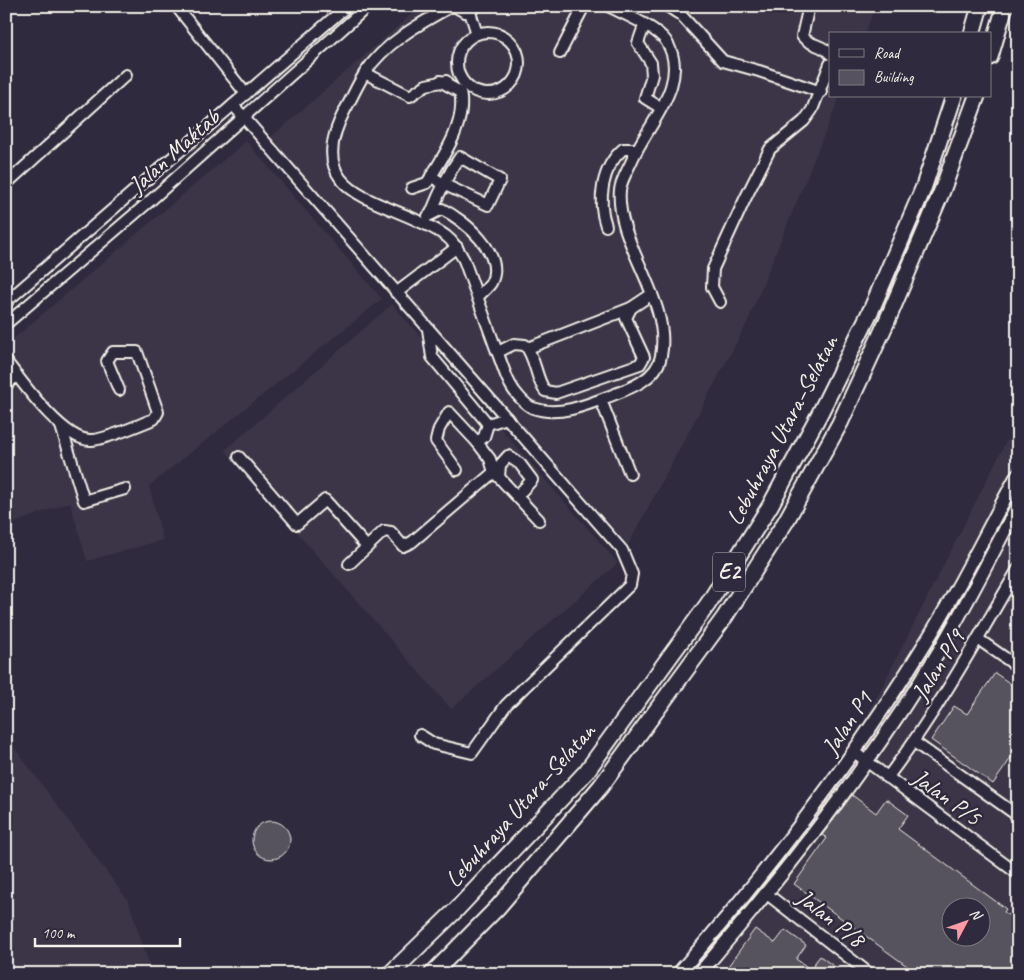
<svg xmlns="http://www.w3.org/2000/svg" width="1024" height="980" viewBox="0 0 1024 980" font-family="Caveat,sans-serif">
  <rect width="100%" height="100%" fill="#2f2a3d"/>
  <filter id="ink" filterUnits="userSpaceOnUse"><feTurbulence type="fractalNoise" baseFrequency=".02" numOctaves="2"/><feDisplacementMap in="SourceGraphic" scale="10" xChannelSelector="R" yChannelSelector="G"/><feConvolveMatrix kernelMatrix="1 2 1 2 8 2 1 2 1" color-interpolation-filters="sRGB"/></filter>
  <g filter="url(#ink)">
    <g fill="#3b3647" fill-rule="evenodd">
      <path d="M421,6H875L865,34H830V96H840L747,323L628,545L270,138Z"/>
      <path d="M246,141L382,299L149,486L163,540L87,561L70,502L6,526V345Z"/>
      <path d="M392,304L618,563L451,709L225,450Z"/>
      <path d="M1018,418V974H667L744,884L859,732ZM952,908H982V938H952Z"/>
      <path d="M6,736L129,902L152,974H6Z"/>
    </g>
    <g fill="#56525f" stroke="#f4f1e8" fill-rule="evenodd">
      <path d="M995,673L1018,689V748L993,784L931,740L954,706L967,714Z"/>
      <path d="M852,795L876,813L886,799L908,815L898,829L1006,909L1004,912L1018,922V974H918L794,884L827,838L822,835ZM952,908H982V938H952Z"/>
      <circle cx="271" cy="840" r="19"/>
      <path d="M755,929L775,943L785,930L806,945L796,959L810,969L820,956L844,974H733L726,969Z"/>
    </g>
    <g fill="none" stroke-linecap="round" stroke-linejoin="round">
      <defs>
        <g id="minor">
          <path d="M176,6L246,94"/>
          <path d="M452,6C421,23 384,43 365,73C357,85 352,98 345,110C297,201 393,199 446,236C454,242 459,251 464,260C475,290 485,319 496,349C501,360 504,373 510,384C514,392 525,405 533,408C558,417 587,405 610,396C629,389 657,379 661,356C672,300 615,243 620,190C621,180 629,168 633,158C648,124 692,81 666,41C656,27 624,14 608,6"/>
          <path d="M454,6L465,12L477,6"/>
          <path d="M667,6L681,15L723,61L759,71L821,92"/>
          <path d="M809,6L802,36C809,46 823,44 830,54"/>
          <path d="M470,12L477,34"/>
          <path d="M644,26L638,43L651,63L652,75L645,98L661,108"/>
          <circle cx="488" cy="63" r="31"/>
          <path d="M560,53L584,6"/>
          <path d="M365,73L410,96L426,85L446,81"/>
          <path d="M233,105L622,550L632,574L630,585L506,705L472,753L434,744L420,735"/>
          <path d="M6,184L126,75"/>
          <path d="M412,188L427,183C443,157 467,123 460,92L440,81"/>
          <path d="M431,213C439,193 447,175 460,157L500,180L488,205L443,184L431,176"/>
          <path d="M428,216L442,209C464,220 506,254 491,283C488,288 482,292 478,297"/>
          <path d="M606,226C597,200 602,167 623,149H637"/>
          <path d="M396,293L457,247"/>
          <path d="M6,302L347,6"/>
          <path d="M720,302L712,287L713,269L745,199L770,149L804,121L812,110L830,64"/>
          <path d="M6,324L151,200L368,6"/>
          <path d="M428,329L432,357L488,424L507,418"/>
          <path d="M528,348L631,308"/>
          <path d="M498,352L514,344L525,345C536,358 535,377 545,391L556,393L640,364L644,357L626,318L631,308L652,294"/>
          <path d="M6,361C22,382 64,442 92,440C108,439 138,425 154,419L158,412L137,352H113L107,361L119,390"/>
          <path d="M6,385L17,375"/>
          <path d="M601,400L630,474"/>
          <path d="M61,426L84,501L125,489"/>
          <path d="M239,457L297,524L325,500L367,547"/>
          <path d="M457,470L436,441L439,429L449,412L477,442"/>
          <path d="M495,473L539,520"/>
          <path d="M499,477L500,465L508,456L520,464L532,480L517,496"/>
          <path d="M349,564L384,531L391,532L403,546L412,542L494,472L490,459L477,442L484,437L488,424"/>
          <path d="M978,639L1018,667"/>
          <path d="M914,742L1018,816"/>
          <path d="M854,752L1018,874"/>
          <path d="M887,778C937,712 977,640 1018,569"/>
          <path d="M767,894L870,974"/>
        </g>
        <g id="major">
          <path d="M678,974C770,869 856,756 929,637C961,585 988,528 1018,474"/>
          <path d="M699,974C786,872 870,766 939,651C967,604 992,554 1018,505"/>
        </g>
        <g id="highway">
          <path d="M972,34L980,6"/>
          <path d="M990,57L1005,6"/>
          <path d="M390,974L457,909L586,772L708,604L770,506L820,413L872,308L923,189L954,96"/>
          <path d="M432,974L498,907L601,786L724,618L786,521L840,423L887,321L942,191L977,96"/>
        </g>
      </defs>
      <use href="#minor" stroke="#f4f1e8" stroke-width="14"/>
      <use href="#major" stroke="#f4f1e8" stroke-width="16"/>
      <use href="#highway" stroke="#f4f1e8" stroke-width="19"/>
      <use href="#minor" stroke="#2f2a3d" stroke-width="10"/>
      <use href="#major" stroke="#2f2a3d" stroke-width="12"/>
      <use href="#highway" stroke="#2f2a3d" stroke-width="15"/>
    </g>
  </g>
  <g text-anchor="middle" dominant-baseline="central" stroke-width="5" stroke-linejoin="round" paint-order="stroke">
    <rect fill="#2f2a3d" stroke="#b9b5b5" stroke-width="1" x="713" y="552.5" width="32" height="39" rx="4"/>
    <g font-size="22" font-weight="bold" fill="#f4f1e8">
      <text x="729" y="572">E2</text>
    </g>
    <g font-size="24" fill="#f4f1e8" stroke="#2f2a3d">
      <text transform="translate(174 151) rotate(-42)">Jalan Maktab</text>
      <text transform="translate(782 430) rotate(-62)">Lebuhraya Utara–Selatan</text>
      <text transform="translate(938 665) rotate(-58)">Jalan P/9</text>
      <text transform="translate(847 723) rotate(-56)">Jalan P1</text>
      <text transform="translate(947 797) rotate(36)">Jalan P/5</text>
      <text transform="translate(520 805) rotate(-48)">Lebuhraya Utara–Selatan</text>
      <text transform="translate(831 918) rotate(38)">Jalan P/8</text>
    </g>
  </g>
  <rect width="1024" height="980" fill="none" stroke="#2f2a3d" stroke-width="25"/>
  <rect x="12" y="12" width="999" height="955" fill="none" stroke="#f4f1e8" stroke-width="2" filter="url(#ink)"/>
  <rect x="829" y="32" width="162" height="65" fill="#2f2a3d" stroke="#7e7a81"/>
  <rect x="839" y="49" width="25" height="8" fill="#2f2a3d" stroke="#7e7a81"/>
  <text x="874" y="58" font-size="15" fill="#f4f1e8">Road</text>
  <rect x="839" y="70" width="25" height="15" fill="#56525f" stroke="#7e7a81"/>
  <text x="874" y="82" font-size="15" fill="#f4f1e8">Building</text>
  <g transform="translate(966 922) rotate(49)"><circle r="24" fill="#2f2a3d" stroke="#7e7a81"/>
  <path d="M0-4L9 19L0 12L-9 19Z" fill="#ff9aa2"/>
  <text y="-8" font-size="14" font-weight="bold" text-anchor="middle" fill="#f4f1e8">N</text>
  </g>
  <path d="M35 938v8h145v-8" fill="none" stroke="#f4f1e8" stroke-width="2.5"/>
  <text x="42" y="938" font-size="15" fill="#f4f1e8" stroke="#2f2a3d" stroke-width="4" paint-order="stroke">100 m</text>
</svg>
